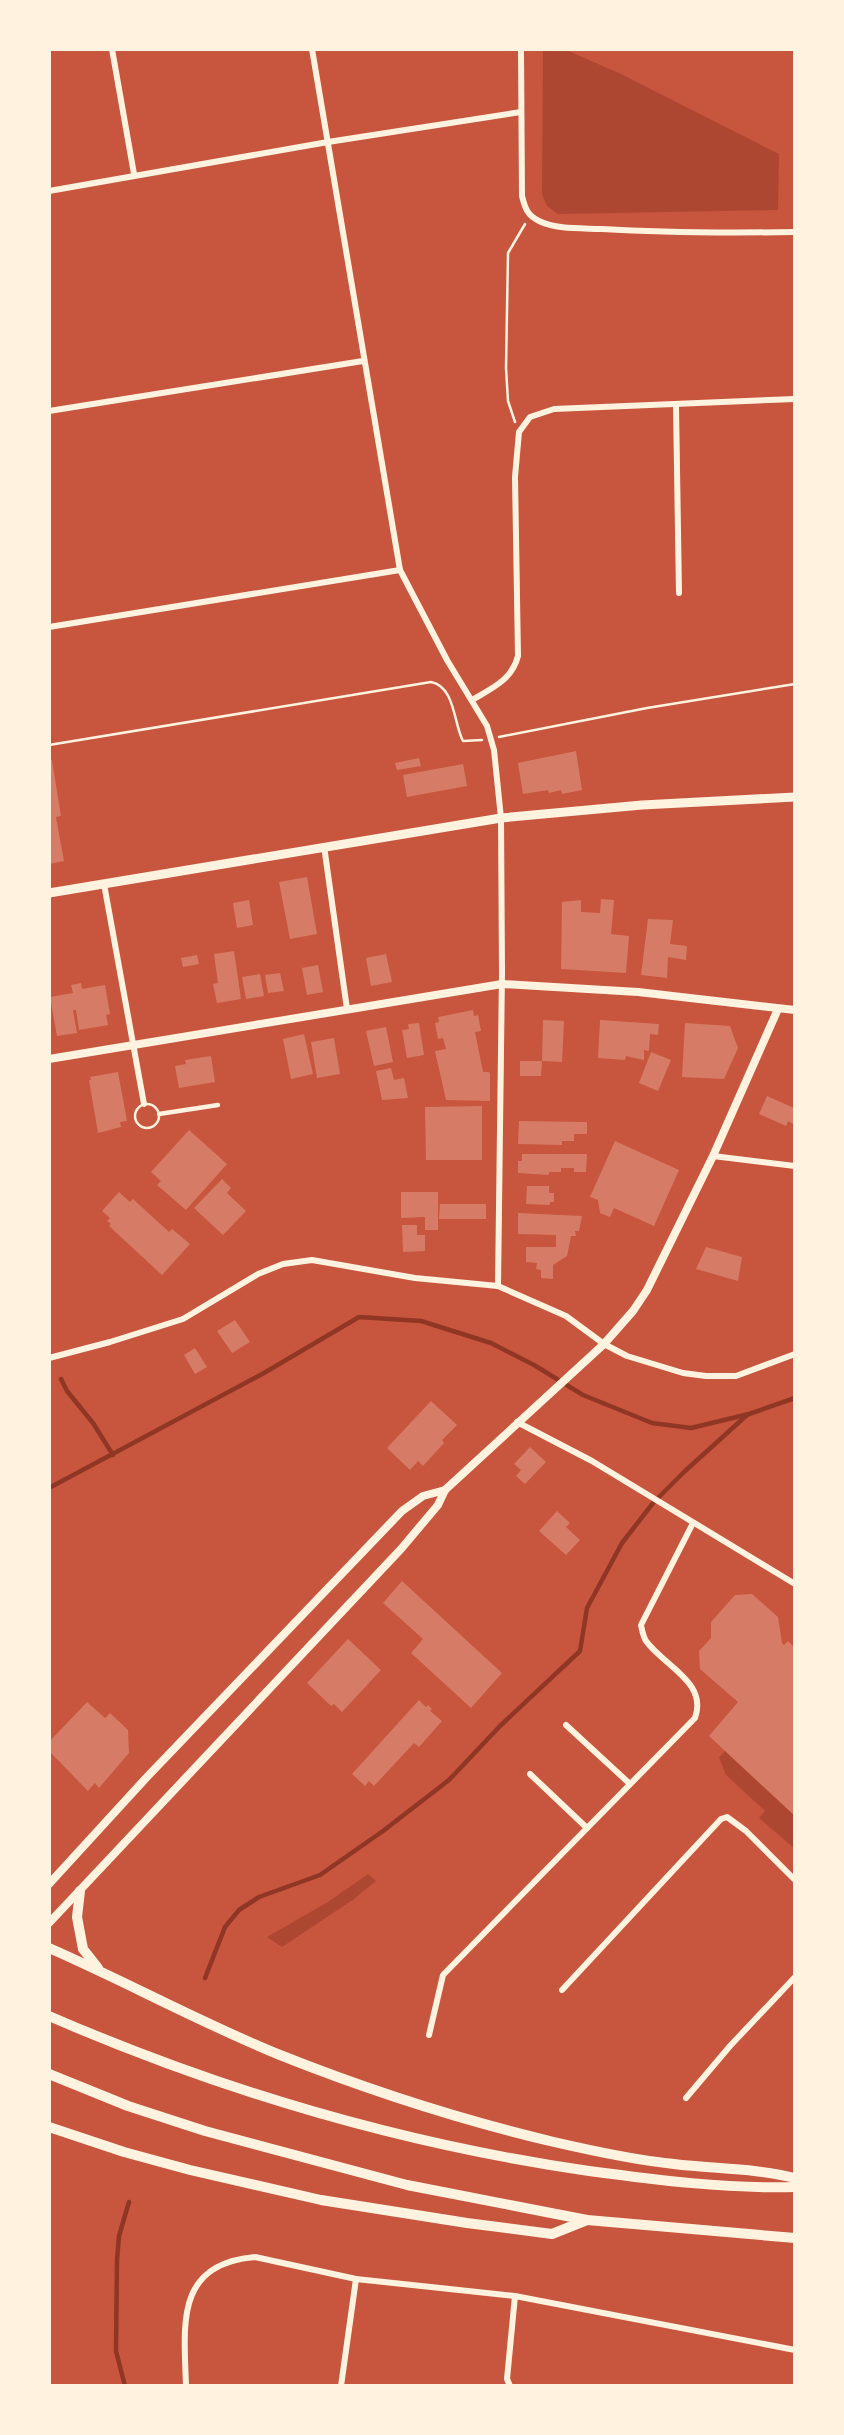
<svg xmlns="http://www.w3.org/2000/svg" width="844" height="2435" viewBox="0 0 844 2435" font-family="Commissioner,sans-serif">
  <rect width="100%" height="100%" fill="#c8553d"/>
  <g fill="#ae4732">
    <path d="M543,49H564L621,74L779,154L778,210L558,214L547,206L542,194Z"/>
    <path d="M725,1751L795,1816V1849L759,1818L765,1811L726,1775L719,1757Z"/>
    <path d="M368,1874L376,1881L354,1899L282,1947L267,1937L328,1902Z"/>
  </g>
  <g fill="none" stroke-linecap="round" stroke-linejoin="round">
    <g stroke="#8f3625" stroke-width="4.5">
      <path d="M61,1379L67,1391L93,1423L113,1455"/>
      <path d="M49,1488L264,1373L359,1317L421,1321L491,1343L534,1365L583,1395L652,1423L691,1428L749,1414L795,1398"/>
      <path d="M205,1978L225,1927L239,1910L259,1897L320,1875L383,1831L449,1780L500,1726L580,1651L587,1608L622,1543L653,1503L685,1471L747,1415"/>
      <path d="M125,2386L116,2351L117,2260L119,2236L129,2202"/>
    </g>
  </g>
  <g fill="#d67c66">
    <path d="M576,751L582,790L562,794L561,790L549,793L548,790L523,794L518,763Z"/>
    <path d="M419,758L421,766L397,770L395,763Z"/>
    <path d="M52,760L61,816L56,817L64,861L49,864V761Z"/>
    <path d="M463,764L467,786L407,797L403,775Z"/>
    <path d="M307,877L317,934L290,939L279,882Z"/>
    <path d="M601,899L614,900L611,934L629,936L626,973L561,969L562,902L581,900V912L600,913Z"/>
    <path d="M249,900L253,925L237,928L233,903Z"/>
    <path d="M648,919L673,920L670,944L687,946L686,960L668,957L667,978L641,975Z"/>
    <path d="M234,951L241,999L217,1003L213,984L218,983L214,954Z"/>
    <path d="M386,954L392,982L371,986L366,958Z"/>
    <path d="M197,955L199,964L183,967L181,958Z"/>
    <path d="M318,965L323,992L307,995L302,968Z"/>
    <path d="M280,973L284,991L268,993L265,975Z"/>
    <path d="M260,974L264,996L246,999L242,977Z"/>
    <path d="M81,983L82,989L105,985L110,1014L106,1015L108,1025L79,1030L76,1010H73L77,1033L57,1036L50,997L73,993L71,985Z"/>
    <path d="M473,1010L474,1016L478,1015L481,1031L475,1032L483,1072H489L490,1074V1101L446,1100L435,1051L446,1049L443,1038L438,1039L435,1023L439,1022L438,1017Z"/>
    <path d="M543,1020L564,1021L562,1062L542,1061Z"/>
    <path d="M600,1020L659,1024L658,1035L650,1034L649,1051L644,1050V1060L626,1056L625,1060L598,1058Z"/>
    <path d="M419,1023L424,1055L407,1058L402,1030L409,1029L408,1024Z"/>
    <path d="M685,1023L730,1026L738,1048L724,1079L682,1077Z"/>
    <path d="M386,1027L393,1062L374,1066L366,1031Z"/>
    <path d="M304,1034L313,1074L291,1079L283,1039Z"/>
    <path d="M334,1038L340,1074L317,1078L311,1042Z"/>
    <path d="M651,1052L671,1060L658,1091L639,1083Z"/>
    <path d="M211,1056L215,1082L179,1088L175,1066L186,1064L185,1060Z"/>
    <path d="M520,1061H542L541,1076H520Z"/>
    <path d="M391,1068L394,1080L404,1078L408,1098L382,1100L376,1071Z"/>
    <path d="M118,1072L127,1121L120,1122L121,1127L98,1133L89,1080H91L90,1077Z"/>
    <path d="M767,1096L794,1108L793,1112L795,1113V1125L788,1121L786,1126L759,1114Z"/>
    <path d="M482,1106V1160H426L425,1107Z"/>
    <path d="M519,1121L587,1122V1134H574V1141H562V1145L518,1144Z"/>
    <path d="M189,1130L227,1164L186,1210L157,1185L161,1181L151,1172Z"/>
    <path d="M615,1141L679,1170L654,1226L614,1208L610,1217L600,1213L598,1200L590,1197Z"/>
    <path d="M522,1154H587L586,1172H574V1168H561V1172H549V1175L518,1173V1161H522Z"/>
    <path d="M222,1179L231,1188L227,1193L246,1211L223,1235L194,1208Z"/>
    <path d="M527,1186H549V1193H554V1202H550V1205L526,1204Z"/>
    <path d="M119,1192L130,1202L133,1199L169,1232L172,1229L190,1244L162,1275L109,1226L111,1224L107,1221L110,1218L102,1211Z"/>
    <path d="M401,1192H438V1230H425V1217L401,1218Z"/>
    <path d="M440,1204H486V1219H439Z"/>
    <path d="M518,1213L582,1216L579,1231H575L576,1236H571L567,1256L553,1265V1279L541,1278V1270L536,1269L537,1263L526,1262V1247H556V1235L518,1234Z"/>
    <path d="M402,1225H417V1235H425V1251L403,1252Z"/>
    <path d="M706,1247L742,1257L738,1281L696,1269Z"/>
    <path d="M235,1320L250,1342L232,1353L217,1331Z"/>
    <path d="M195,1348L207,1367L195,1374L184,1355Z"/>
    <path d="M431,1401L457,1425L442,1440L444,1443L423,1466L418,1461L410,1470L387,1448Z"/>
    <path d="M530,1447L546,1462L525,1484L516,1476L521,1470L514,1464Z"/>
    <path d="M557,1511L570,1523L566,1527L580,1540L566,1555L539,1531Z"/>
    <path d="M402,1581L502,1673L471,1708L411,1653L423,1639L383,1603Z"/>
    <path d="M752,1594L778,1617L782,1643L784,1645L788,1641L795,1648V1816L709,1736L738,1702L700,1669L699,1651L711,1638V1622L735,1595Z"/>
    <path d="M348,1639L381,1670L342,1712L334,1704L331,1706L307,1683Z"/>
    <path d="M419,1700L426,1707L428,1705L432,1709L430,1711L442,1721L419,1747L414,1743L374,1786L369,1781L365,1786L352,1774Z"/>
    <path d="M87,1702L105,1718L110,1713L128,1730L129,1753L99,1788L95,1783L88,1791L49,1751V1742Z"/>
  </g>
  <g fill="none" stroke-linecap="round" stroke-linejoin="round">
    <g stroke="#fff3e0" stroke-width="2.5">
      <path d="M515,422L508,401L506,368L508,253L525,224"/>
      <path d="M499,737L647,708L795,684"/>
      <path d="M49,745L431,682C455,686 454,725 463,741L482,740"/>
    </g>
    <circle stroke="#fff3e0" stroke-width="2.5" cx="147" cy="1116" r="12"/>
    <path stroke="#fff3e0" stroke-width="4.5" d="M159,1114L218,1105"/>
    <g stroke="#fff3e0" stroke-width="6">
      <path d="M112,49L134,174"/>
      <path d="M312,49L400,570L447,660L487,726L494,750L501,818L502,972L498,1286"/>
      <path d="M521,49L522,196C525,208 527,215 539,221C557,230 582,228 602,229C667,233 730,233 795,232"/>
      <path d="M49,191L328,142L521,112"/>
      <path d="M676,406L679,593"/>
      <path d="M49,411L363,361"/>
      <path d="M49,627L400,570"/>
      <path d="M472,700C492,688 512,680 518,656L515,477L519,432L530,417L554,409L795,399"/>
      <path d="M324,846L347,1009"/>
      <path d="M104,884L144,1104"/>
      <path d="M713,1156L795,1166"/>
      <path d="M49,1358L110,1342L183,1319L258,1274L283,1264L312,1260L415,1278L498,1286L566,1316L604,1344L627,1356L683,1373L706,1376H736L795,1354"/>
      <path d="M517,1422L592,1461L795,1584"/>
      <path d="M566,1725L630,1784"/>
      <path d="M530,1774L587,1828"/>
      <path d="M562,1990L721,1819L727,1817L746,1831L795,1880"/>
      <path d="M429,2035L443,1975L695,1718C708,1682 664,1666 646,1641C643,1636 642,1630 641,1625L693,1523"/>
      <path d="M686,2098L730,2046L795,1977"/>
      <path d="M186,2386C184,2324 175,2264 255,2257L356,2279L515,2296L795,2350"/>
      <path d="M341,2386L356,2279"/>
      <path d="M510,2386L507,2379L515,2296"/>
    </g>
    <g stroke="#fff3e0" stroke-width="8">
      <path d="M49,1059L502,984L638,992L795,1010"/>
      <path d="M49,1884L146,1778L402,1511L423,1496L445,1490"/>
      <path d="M49,1923L401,1549L438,1505L445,1490L604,1344L633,1311L647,1290L713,1156L778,1009"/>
    </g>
    <path stroke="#fff3e0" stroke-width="9" d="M49,893L501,818L642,805L795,797"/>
    <g stroke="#fff3e0" stroke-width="10">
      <path d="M80,1891L77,1917L83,1949L98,1968"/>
      <path d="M49,1948C127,1982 201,2023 280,2055C368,2090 461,2120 554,2142C593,2151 634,2160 674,2164C714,2169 755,2168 795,2178"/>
      <path d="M49,2016C222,2091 401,2144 589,2171C657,2180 726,2189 795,2187"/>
      <path d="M49,2074L128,2106L205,2131L407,2185L587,2220L795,2238"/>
      <path d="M49,2127L124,2152L190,2170L321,2200L467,2223L552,2234L587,2220"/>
    </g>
  </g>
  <rect width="844" height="2435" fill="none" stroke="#fff3e0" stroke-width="102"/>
</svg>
